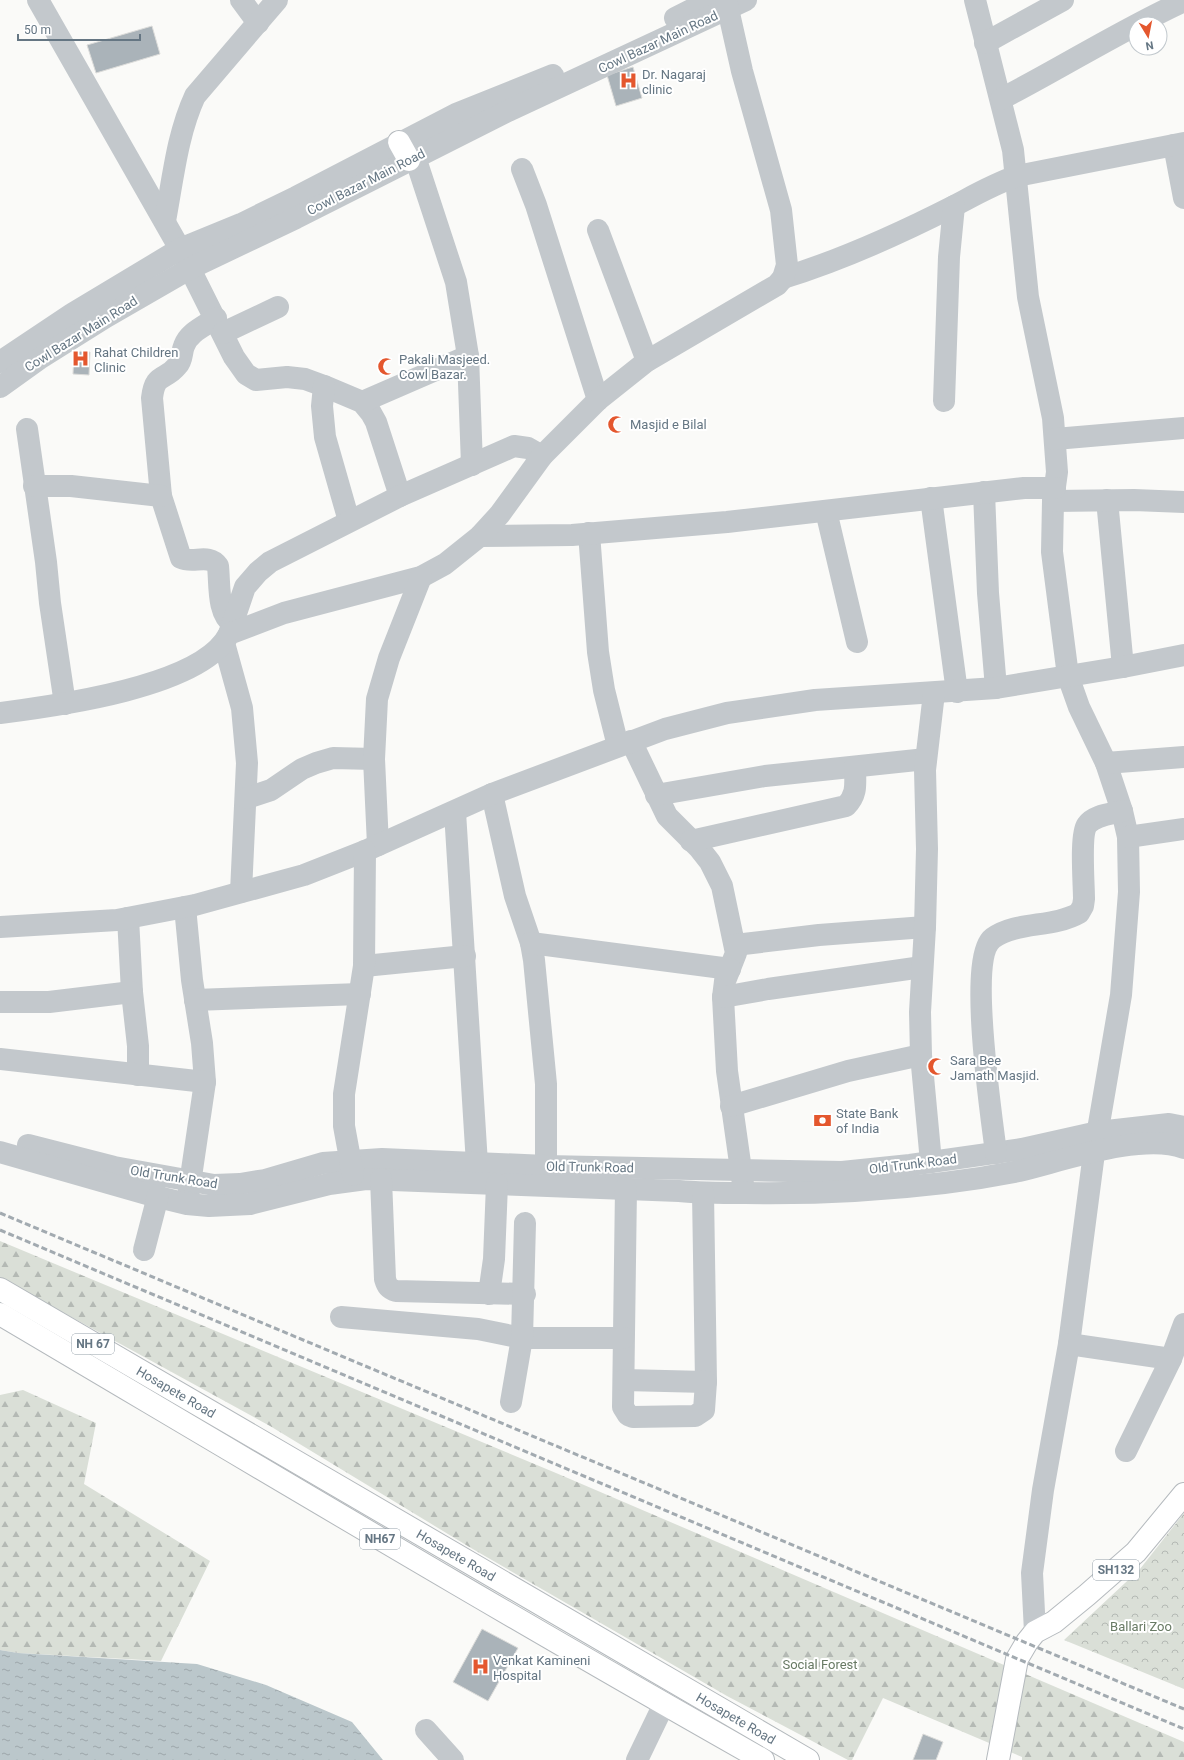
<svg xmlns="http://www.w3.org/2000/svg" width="1184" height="1760" viewBox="0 0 1184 1760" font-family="Roboto,sans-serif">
  <defs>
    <pattern id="forest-firs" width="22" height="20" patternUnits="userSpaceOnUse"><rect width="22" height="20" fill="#dadfd7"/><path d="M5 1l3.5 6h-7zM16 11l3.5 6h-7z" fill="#b4b9b4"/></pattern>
    <pattern id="park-crowns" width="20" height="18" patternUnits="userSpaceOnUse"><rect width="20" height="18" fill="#dadfd7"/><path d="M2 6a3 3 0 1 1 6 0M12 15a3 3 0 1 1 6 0" fill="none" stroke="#b4b9b4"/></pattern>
    <pattern id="water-ripples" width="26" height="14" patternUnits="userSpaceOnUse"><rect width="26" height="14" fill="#bbc7cb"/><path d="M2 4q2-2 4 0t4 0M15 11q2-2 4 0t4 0" fill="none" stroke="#9ca6aa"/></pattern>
  </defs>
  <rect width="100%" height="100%" fill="#fafaf8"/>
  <g fill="url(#forest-firs)">
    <path d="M0,1241L556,1473L1184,1742V1760H1022V1757L883,1698L852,1760H848L727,1696L471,1548L270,1426L0,1278Z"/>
    <path d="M23,1390L96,1423L84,1484L210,1561L161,1661L18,1653L0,1650V1395Z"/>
  </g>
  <path fill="url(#park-crowns)" d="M1184,1513V1689L1064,1640L1140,1569Z"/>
  <path fill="url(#water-ripples)" d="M0,1650L18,1653L197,1664L266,1685L352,1722L383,1760H0Z"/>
  <g fill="#aab3b9" stroke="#dcdcda">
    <path d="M152,26L160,54L96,73L87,45Z"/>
    <path d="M633,67L642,98L616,106L607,75Z"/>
    <path d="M74,351L90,352L89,375L73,374Z"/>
    <path d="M482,1629L518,1648L488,1701L453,1682Z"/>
    <path d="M923,1734L943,1742L936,1760H913Z"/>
  </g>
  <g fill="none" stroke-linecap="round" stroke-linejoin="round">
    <defs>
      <g id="major">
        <path d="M399,142L409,160"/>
        <path d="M998,1760L1017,1659L1027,1642L1035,1632L1054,1622L1087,1595L1136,1552L1184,1494"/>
      </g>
      <g id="highway">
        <path id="s1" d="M0,1289L808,1760"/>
        <path d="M0,1314C254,1464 506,1615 763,1760"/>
      </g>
    </defs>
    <use href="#major" stroke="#b5babe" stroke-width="24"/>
    <use href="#highway" stroke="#b4b9bd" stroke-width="24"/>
    <g stroke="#c3c8cc" stroke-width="22">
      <path d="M38,0L180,249L234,357L246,374L256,380L287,377L305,379L324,386L362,402L371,413L376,422L400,496"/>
      <path d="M241,0L258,23"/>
      <path d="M975,0L1013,150L1028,297L1053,418L1057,472L1053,501L1052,552L1068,676L1079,707L1106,763L1122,811L1128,837L1129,892L1121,995L1094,1153L1069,1344L1043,1490L1032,1573L1035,1632"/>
      <path d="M675,18L711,0"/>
      <path d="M985,43L1063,0"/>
      <path d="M1001,99C1063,67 1121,30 1184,1"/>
      <path d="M1174,145L1184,198"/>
      <path d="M415,157L456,282L468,356L472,465"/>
      <path d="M522,169L536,205L598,400"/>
      <path d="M165,221C173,179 177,135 195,96L277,0"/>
      <path d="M598,230L647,361"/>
      <path d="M783,278C842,260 899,234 954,206C975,195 994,184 1017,176L1184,143"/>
      <path d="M216,318C205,326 189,332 184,346C181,353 183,360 177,366C165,381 155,372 152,398L161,496L179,552L181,558C193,564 209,553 218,566C220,584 217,614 233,624"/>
      <path d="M223,333L278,307"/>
      <path d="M0,362L72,314L180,249L241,224L296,197L456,114L553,75"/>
      <path d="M324,386L322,406L325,437L349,521"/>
      <path d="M0,387L39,359L106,317L191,268L296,218L508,111L746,0"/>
      <path d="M944,401L949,257L954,206"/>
      <path d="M362,402L468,356"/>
      <path d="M27,429L46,562L50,603L65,704"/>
      <path d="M1055,439L1184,428"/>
      <path d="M34,486H71L161,496"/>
      <path d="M984,492L988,593L996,688"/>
      <path d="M931,498L957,692"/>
      <path d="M1107,500L1123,667"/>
      <path d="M1053,501L1134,500L1184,502"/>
      <path d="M826,511L857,642"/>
      <path d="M589,533L598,652L604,690L618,746"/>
      <path d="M480,536L572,535L727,522L1024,488H1055"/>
      <path d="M229,634L245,587L258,572L270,562L400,496L514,446L528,448L542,456"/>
      <path d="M224,643L242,708L247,763L241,892"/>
      <path d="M0,713C55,706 202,687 229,634L284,613L421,577L445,564L480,536L500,514L542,456L598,400L647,361L777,285L783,278L787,265L781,210L742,71L726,0"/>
      <path d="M631,741L667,816L699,848L710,862L722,886L736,953L725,981L723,997L727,1071L743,1184"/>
      <path d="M1106,763L1184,757"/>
      <path d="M492,794L515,896L531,943L534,960L546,1084V1166"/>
      <path d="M656,795L765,776L926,759"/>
      <path d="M247,798L271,790L302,769L316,763L333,758L374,759"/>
      <path d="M455,812L477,1164"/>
      <path d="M1128,837L1184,829"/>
      <path d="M691,841L846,806C858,794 855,783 855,767"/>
      <path d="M378,845L374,759L377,699L389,658L421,577"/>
      <path d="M185,907L192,980L202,1043L205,1082L188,1197"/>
      <path d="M128,918L132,992L138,1046V1075"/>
      <path d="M0,927L117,920L195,905L304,875L365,851L492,794L665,729L727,713L815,700L996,688L1123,667L1184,655"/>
      <path d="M531,943L730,969"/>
      <path d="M735,945L819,935L925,927"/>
      <path d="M364,966L465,956"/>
      <path d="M723,997L768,989L922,967"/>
      <path d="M195,1000L360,994"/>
      <path d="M0,1002H49L132,992"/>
      <path d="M0,1059L205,1082"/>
      <path d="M731,1106L848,1071L921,1055"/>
      <path d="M28,1145L114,1167L214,1185L240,1184L265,1180L323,1163L382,1159L546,1166L842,1172L910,1165L1022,1149L1098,1132L1169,1124L1184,1127"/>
      <path d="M0,1152L150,1195L187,1204L209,1206L250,1204L329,1184L366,1179L679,1191C701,1193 723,1193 745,1193C811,1194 878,1191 944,1183C969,1180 994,1176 1019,1171C1062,1161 1142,1132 1184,1148"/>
      <path d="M996,1153C992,1119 967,957 993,938C1017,921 1053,928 1079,913L1083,906L1084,899C1084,884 1080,835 1087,825C1094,815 1111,814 1122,811"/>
      <path d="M931,1162L921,1055L920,1012L925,927L927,849L925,770L934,693"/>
      <path d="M353,1175L344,1126V1094L364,966L365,851"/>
      <path d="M381,1179L385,1279C387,1286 389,1289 396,1291L525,1294"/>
      <path d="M626,1188L623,1407L628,1415L633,1417L695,1416L704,1410L706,1382L703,1193"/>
      <path d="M144,1250L158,1196"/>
      <path d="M489,1294L494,1259L497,1184"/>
      <path d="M341,1317L478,1329L522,1338H623"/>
      <path d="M1069,1344L1171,1359"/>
      <path d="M624,1380L706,1382"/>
      <path d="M511,1402L522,1338L525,1223"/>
      <path d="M1126,1451L1171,1359L1184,1324"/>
      <path d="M426,1730L453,1760"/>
      <path d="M637,1760L664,1704"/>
    </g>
    <use href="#major" stroke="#fff" stroke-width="22"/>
    <use href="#highway" stroke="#fff" stroke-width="22"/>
    <g stroke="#a2aab0" stroke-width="3" stroke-dasharray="6 3" stroke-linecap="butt">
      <path d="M0,1213L1184,1709"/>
      <path d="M0,1230L1184,1729"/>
    </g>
  </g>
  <defs>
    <symbol id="hospital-bare" viewBox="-9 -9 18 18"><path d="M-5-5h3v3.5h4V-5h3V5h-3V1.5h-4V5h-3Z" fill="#e4572e" stroke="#fff" stroke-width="2.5" paint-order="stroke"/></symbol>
    <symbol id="mosque-bare" viewBox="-9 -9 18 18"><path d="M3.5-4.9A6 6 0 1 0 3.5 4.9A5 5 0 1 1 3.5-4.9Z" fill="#e4572e" stroke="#fff" stroke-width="2.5" paint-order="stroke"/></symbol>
    <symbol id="bank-bare" viewBox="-9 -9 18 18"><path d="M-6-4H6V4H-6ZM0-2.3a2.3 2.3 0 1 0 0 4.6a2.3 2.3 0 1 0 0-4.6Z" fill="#e4572e" stroke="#fff" stroke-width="2.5" paint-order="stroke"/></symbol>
  </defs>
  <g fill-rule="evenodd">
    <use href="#hospital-bare" x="616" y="68" width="25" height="25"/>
    <use href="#hospital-bare" x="68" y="346" width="25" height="25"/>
    <use href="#mosque-bare" x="374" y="354" width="25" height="25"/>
    <use href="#mosque-bare" x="604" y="412" width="25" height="25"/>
    <use href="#mosque-bare" x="924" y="1054" width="25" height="25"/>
    <use href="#bank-bare" x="810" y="1108" width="25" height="25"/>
    <use href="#hospital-bare" x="468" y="1654" width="25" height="25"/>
  </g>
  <g text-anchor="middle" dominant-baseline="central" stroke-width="4" stroke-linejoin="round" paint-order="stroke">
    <g fill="#fff" stroke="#939fa8" stroke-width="1">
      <rect x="72" y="1334" width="42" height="20" rx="3"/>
      <rect x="360" y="1529" width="40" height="20" rx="3"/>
      <rect x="1093" y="1560" width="46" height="20" rx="3"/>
    </g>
    <g font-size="12" font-weight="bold" fill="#657683">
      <text x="93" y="1344">NH 67</text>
      <text x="380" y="1539">NH67</text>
      <text x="1116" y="1570">SH132</text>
    </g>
    <g font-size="13" fill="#657683" stroke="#fff">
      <text transform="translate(658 42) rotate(-25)">Cowl Bazar Main Road</text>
      <text transform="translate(366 182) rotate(-27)">Cowl Bazar Main Road</text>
      <text transform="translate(81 334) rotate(-32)">Cowl Bazar Main Road</text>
      <text transform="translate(913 1164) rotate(-7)">Old Trunk Road</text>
      <text transform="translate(590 1167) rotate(1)">Old Trunk Road</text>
      <text transform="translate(174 1177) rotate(9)">Old Trunk Road</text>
      <text stroke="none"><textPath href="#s1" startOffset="204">Hosapete Road</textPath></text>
      <text stroke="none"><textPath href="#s1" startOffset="528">Hosapete Road</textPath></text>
      <text stroke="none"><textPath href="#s1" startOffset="852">Hosapete Road</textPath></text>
    </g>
    <g font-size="13" fill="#657683" stroke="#fff" text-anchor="start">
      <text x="642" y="74">Dr. Nagaraj<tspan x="642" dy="15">clinic</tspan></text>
      <text x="94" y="352">Rahat Children<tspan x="94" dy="15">Clinic</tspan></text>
      <text x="399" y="359">Pakali Masjeed.<tspan x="399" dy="15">Cowl Bazar.</tspan></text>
      <text x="630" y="424">Masjid e Bilal</text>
      <text x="950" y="1060">Sara Bee<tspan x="950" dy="15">Jamath Masjid.</tspan></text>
      <text x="836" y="1113">State Bank<tspan x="836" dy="15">of India</tspan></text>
      <text x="493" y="1660">Venkat Kamineni<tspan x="493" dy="15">Hospital</tspan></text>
    </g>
    <g font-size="13" fill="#687a64" stroke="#fff">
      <text x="1141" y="1626">Ballari Zoo</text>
      <text x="820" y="1664">Social Forest</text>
    </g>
  </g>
  <g transform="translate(1148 36) rotate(170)"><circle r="19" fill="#ffffff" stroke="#c1c8cd"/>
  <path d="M0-3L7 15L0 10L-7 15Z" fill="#e4572e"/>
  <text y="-6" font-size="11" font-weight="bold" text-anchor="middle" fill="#657683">N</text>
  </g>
  <path d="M18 34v6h122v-6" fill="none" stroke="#657683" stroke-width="2"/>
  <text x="24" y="34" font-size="12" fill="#657683" stroke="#ffffff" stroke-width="3" paint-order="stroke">50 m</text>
</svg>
